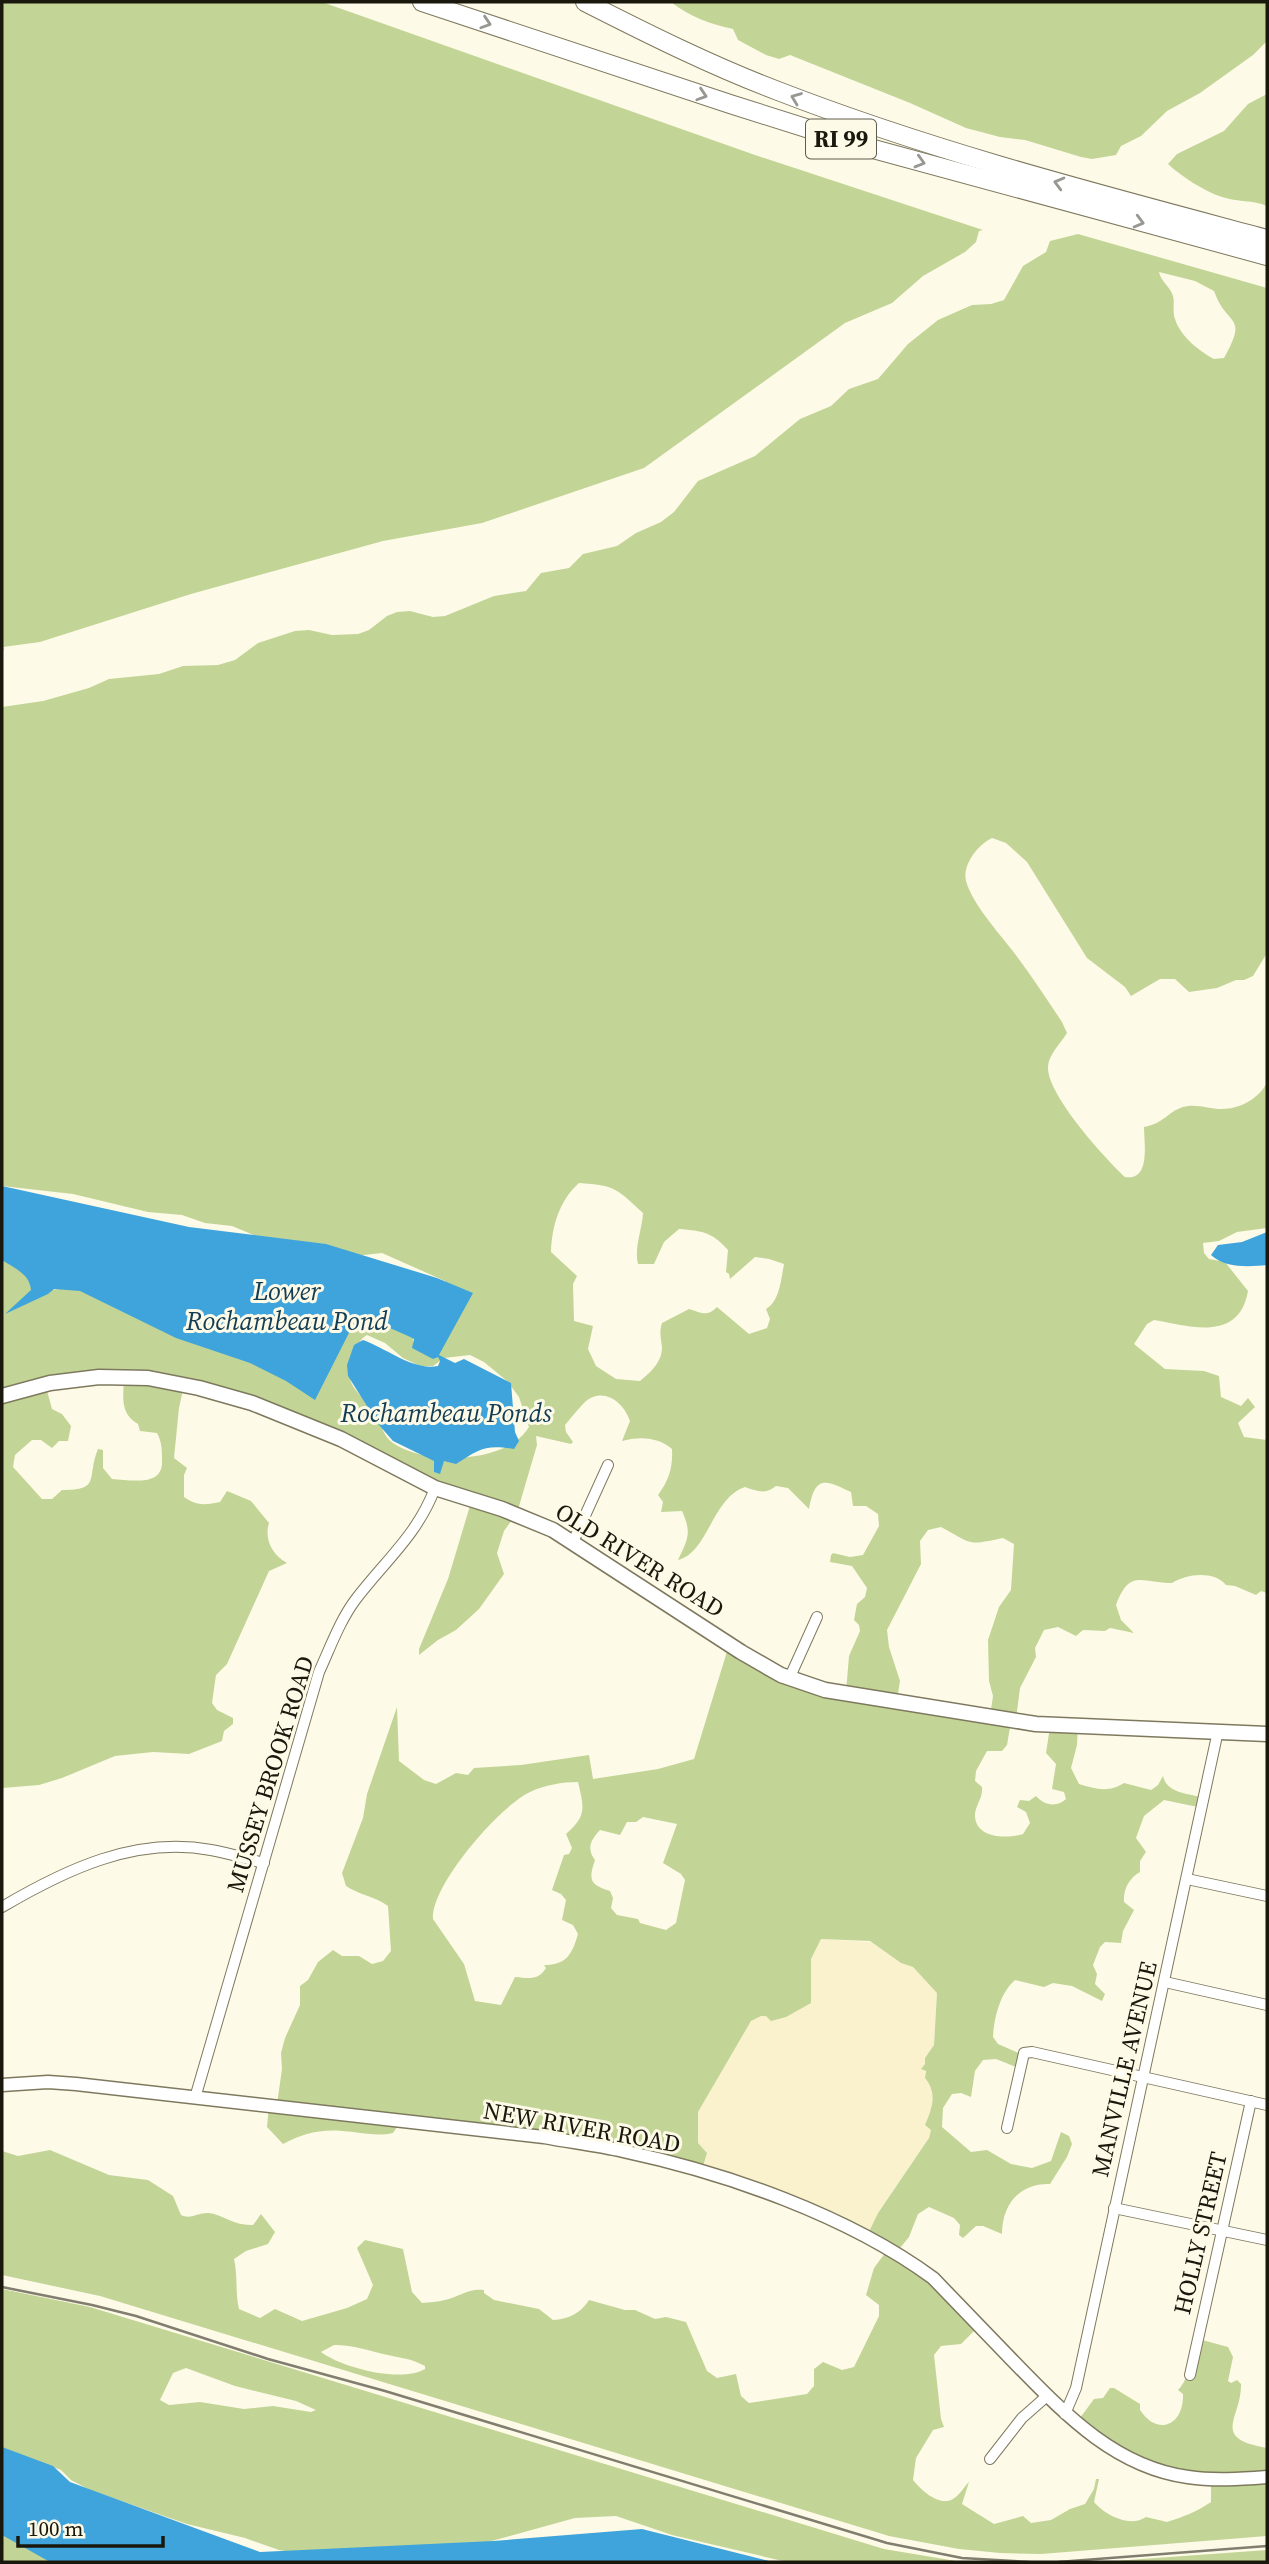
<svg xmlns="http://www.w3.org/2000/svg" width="1269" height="2564" viewBox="0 0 1269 2564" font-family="'Source Serif 4',serif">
  <rect width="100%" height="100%" fill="#fefae8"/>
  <path fill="#faf2cc" d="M821,1939L871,1942L901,1963L913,1967L937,1992L934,2045L925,2058V2078L931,2085L934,2101L925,2125L931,2130L929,2138L878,2212L869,2233L766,2187L704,2165L707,2153L698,2144L697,2112L751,2021L761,2015L766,2016L811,1989V1959Z"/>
  <g fill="#c2d596" fill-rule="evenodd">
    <path d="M2,2H322L755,155L983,230L979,231L976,242L965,252L923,276L892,303L845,323L644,468L482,523L383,541L191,594L40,642L3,647L4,650L2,651Z"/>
    <path d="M671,2H1267V41L1253,55L1200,93L1167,111L1141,136L1121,146L1116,155L1092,159L1081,157L1025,140L1000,137L966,128L910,103L790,55L779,59L766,55L738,40L733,29C710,24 690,17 671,2Z"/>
    <path d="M1267,94V206C1253,200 1237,202 1222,197C1204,191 1182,177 1168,164L1177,154L1224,131L1248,104Z"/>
    <path d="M1078,234L1267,288V953L1253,976L1244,980H1236L1217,988L1189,992L1175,979H1160L1131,996L1125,987L1087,958L1027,862L1006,843L992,838C979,844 962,864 966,881C972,903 998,932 1012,950C1030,973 1046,998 1062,1022L1067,1033C1061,1043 1049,1054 1048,1066C1046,1094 1105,1158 1125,1177C1151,1181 1144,1143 1144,1127C1165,1123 1167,1112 1183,1107C1197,1103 1208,1109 1222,1109C1240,1109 1260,1098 1267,1082V1228L1237,1232L1219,1241L1203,1243L1204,1253L1209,1259L1225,1262L1248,1291C1239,1343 1189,1326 1154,1320L1147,1324L1134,1344L1165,1369L1204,1371L1219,1376L1221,1397L1241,1406L1248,1398L1255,1407L1238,1423L1244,1437L1267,1440V1593L1261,1591L1256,1595L1235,1586L1226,1585C1214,1570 1186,1574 1172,1583C1141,1583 1130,1568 1116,1605L1121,1620L1134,1633L1110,1628L1105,1631L1083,1630L1076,1636L1058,1627L1044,1630L1035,1648L1036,1657L1020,1688L1016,1719L1011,1721L1007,1745L1002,1751H987L976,1771L975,1781L982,1787C983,1798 976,1804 975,1814C974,1839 1007,1839 1023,1834L1030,1823L1026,1812L1017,1807L1020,1800L1029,1801L1036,1796C1044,1805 1056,1808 1066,1799L1064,1792L1052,1789L1056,1764L1046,1753L1050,1727L1078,1725L1077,1745L1071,1768L1079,1784C1095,1789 1109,1793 1124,1783L1151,1790L1158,1785L1163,1776C1167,1793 1186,1793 1200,1797L1198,1807L1164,1800L1144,1816L1136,1838L1146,1852L1140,1861V1872C1129,1878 1123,1890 1124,1902L1134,1910L1123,1931L1121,1943L1105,1942L1100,1947L1093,1965L1097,1974L1095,1984L1105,1994L1102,2001L1072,1986L1053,1983L1044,1987L1015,1980C1000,1993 994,2018 993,2037L998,2044L1021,2054L1016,2067L996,2059L983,2060L975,2071L971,2097L961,2093L952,2094L943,2108L942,2127L971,2152L987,2150L1011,2164L1032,2168L1051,2161L1061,2132L1069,2136L1072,2144L1067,2157L1050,2184C1020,2183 1002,2204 1002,2234L983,2226H976L963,2238L959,2235L960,2225L954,2218L929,2207L918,2214L909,2237L896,2253L931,2278L975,2330L961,2344L941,2346L934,2355L941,2419L944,2427L933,2430L916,2458L913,2480C921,2490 939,2507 953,2499C959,2496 964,2487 969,2482L962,2504L994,2524L1023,2516L1031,2523L1051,2520L1070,2509L1085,2504L1094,2489L1096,2479H1099L1094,2502C1105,2515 1130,2528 1146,2517L1167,2522C1183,2517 1196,2512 1211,2502V2477L1188,2475L1122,2454L1080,2418L1094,2399L1103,2398L1110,2388H1114L1140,2404V2410C1158,2437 1184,2425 1183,2394L1178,2390C1190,2378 1192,2355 1195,2338L1228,2347L1233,2357L1228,2381L1231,2383L1237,2380L1241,2384C1242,2418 1209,2438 1267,2448V2536L1041,2554L1000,2553L959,2549L889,2536L100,2296L2,2275V2151L18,2156L50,2150L109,2175L148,2180L173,2196L181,2215C191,2220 198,2212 209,2213C224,2215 234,2226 253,2225L261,2214L275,2232L268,2244L246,2251L234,2259C238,2276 235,2292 239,2309L260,2318L275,2309L302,2321L347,2308L367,2299L373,2285L357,2248L365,2240L403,2249L412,2292L422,2303C429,2302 437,2302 445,2300C459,2297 468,2288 484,2290V2293L494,2300L539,2309L553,2320C569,2319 581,2313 589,2300L625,2310H635L655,2319L666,2317L686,2322L707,2371L717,2378L736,2374L741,2396L749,2403L807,2394L814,2386V2369L823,2362L842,2370L854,2367L879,2316V2305L866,2295L874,2268L888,2249L867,2236L878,2213L929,2138L931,2130L925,2125C932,2108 938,2094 925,2078L926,2071L921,2069L925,2064V2058L934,2045L937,1993L913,1967L901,1963L870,1941L821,1939L811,1959V2003L786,2017L771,2021L766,2016H761L751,2021L698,2112V2143L707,2153L702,2170L639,2154L401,2121L393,2133C376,2137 359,2132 342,2131C319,2129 302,2134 283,2144L267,2127L269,2106L277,2104L282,2069L281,2053L285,2038L300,2005V1986L308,1980L318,1962L333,1950L342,1956H359L372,1964L383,1961L391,1951L388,1906C375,1896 359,1895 346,1886L342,1873L363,1818L367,1794L397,1707L399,1761L424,1780L436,1784L456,1773L468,1775L474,1768L521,1765L589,1755L593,1779L658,1769L694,1759L729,1645L777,1672L846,1692L849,1656L860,1631L859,1625L854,1620L857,1604L865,1597L867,1588L852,1566L830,1562L831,1555L833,1553L850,1557L863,1555L879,1526L878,1514L866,1506H853L851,1492C826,1480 815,1474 809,1509L788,1488L776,1486C765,1495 757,1491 745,1487C712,1498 708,1553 678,1560C688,1539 692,1533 682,1511L661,1512L663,1502L658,1495C669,1480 673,1467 672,1449C659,1437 638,1436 622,1441L630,1421C623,1401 602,1386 584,1403C577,1410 571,1418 565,1425L566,1432L573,1442L571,1444L536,1436L537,1445L517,1513L504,1531L497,1553L504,1574L479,1609L456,1630L438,1640L419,1655V1649L448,1579L472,1499L352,1443L184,1385L179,1408L174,1458L187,1468L184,1475V1497C196,1506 206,1505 220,1502L227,1491L251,1501L269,1523C264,1539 272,1555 287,1563L269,1571L227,1664L216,1675L212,1703L217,1710L233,1718V1724L224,1731L222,1741L189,1754L153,1752L115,1756L62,1778L39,1785L2,1788V1254L24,1264L39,1291L80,1287L119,1310L358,1311L413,1336V1344L420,1349L464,1301L445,1281L382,1253L336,1258L278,1245L232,1226L205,1223L182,1215L148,1212L73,1194L2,1186V707L43,701L89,688L109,679L159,674L183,666L218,665L235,660L258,643L295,631L309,630L332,635L358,634L369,630L387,616L397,612L410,611L433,617L445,616L494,596L526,591L541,573L569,568L583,554L617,546L636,533L661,522L674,512L698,481L755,456L800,419L831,406L849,389L878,379L908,344L938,320L972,305L991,304L1004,300L1023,266L1046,252L1050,241ZM1159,272L1195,281L1214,291C1227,328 1249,313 1224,358L1214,359C1199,351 1180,336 1175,319C1172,311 1175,303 1173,296C1170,286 1161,282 1159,272ZM579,1183C615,1185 617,1189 643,1213C642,1230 634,1248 638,1264H654L664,1242L679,1229C703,1231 712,1232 728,1250L726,1272L729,1274L730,1279L755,1257L769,1259L784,1264C781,1279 780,1301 766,1309L770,1319L767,1328L749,1334L717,1307C707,1317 702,1313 689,1309L662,1323C659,1332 661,1338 662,1347C662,1362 651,1372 640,1381L616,1379L596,1366L588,1349L593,1326L574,1321L573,1284L577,1276L551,1252C552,1226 559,1201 579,1183ZM367,1335L385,1343L403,1358L420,1366H433L444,1358L470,1355L484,1362L507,1381L519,1397L529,1427C507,1464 426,1466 393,1443C383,1436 382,1426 377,1416C362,1391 338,1386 355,1352C358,1345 360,1339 367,1335ZM124,1379C123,1397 120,1414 138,1424L140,1431L157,1433C162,1442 162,1450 162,1461C163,1487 131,1480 112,1479L103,1468V1450L98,1449C86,1478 102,1490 62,1490L52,1499H42L13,1467L15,1455L32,1440H41L52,1448L59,1441H68L71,1426L62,1414L52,1409L46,1387ZM941,1527C973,1544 966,1546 1003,1538L1014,1544L1011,1590L999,1607L988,1640L989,1681L993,1696L990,1716L897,1700L900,1681L889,1647L887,1630L921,1564L920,1541L928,1530ZM578,1782C584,1808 587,1816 566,1834L572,1848L569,1854L564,1855L552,1890L561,1894L566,1900L562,1920L573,1925L578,1934C572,1955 566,1965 544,1965L546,1968C538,1981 529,1978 515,1977L501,2005L475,2001L464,1964L433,1919C431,1885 500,1806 530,1792C545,1785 562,1782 578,1782ZM643,1817L677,1824L663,1863L681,1874L685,1880L676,1923L666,1930L640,1923L638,1919L617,1915L611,1908L613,1898L610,1891C590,1885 588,1880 595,1860C586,1848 591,1840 600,1830L620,1835L627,1822H636ZM334,2345C354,2345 369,2351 388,2355C404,2359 410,2358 425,2366V2369C402,2383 342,2368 321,2352Z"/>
    <path d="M2,2289L90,2307L884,2549L962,2562H787L672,2535L616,2516L575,2518L455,2551L317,2557L279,2550L245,2538L187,2524L90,2490L71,2480L61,2470L2,2448ZM186,2368L235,2386L296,2401L316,2410L311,2412L273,2406L244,2409L200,2402L169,2405L160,2400L173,2373Z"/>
    <path d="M2,2532L80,2562H2Z"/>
    <path d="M1267,2550V2562H1108L1128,2560Z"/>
  </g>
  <g fill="#3fa4dc">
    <path d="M2,1186L189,1227L326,1244L437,1278L473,1293L439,1355L455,1363L464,1359L511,1383L515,1432L519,1441L514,1449C486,1444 479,1449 456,1464L444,1461L440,1474L434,1472V1461L393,1441L379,1425L348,1376L347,1365L354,1345L363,1340C386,1348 413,1371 438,1366L440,1361L438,1357L433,1359L412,1348L414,1339C395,1330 373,1318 352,1327L315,1400L286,1381L250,1363L176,1338L80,1291L54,1289L48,1294L5,1314L31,1290C30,1274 14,1268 2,1260Z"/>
    <path d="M1267,1232V1265C1248,1267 1225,1268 1211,1255L1218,1245L1242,1242Z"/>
    <path d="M2,2447L53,2466L70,2482L260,2552L493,2541L642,2529L773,2562H50L2,2535Z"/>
  </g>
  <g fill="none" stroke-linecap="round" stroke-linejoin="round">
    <defs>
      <g id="minor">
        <path d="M573,1542L608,1465"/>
        <path d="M789,1679L817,1617"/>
        <path d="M1187,1879L1267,1896"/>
        <path d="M2,1907C65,1870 135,1836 211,1850C229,1853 247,1859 264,1863"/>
        <path d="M1165,1982L1267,2005"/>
        <path d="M195,2098L319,1672C330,1648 340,1620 356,1599C385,1561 418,1534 435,1488"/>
        <path d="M1007,2128L1024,2053L1032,2052L1267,2105"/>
        <path d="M1114,2208L1267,2240"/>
        <path d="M1190,2375L1251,2101"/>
        <path d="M1065,2414L1076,2388L1218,1731"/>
        <path d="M990,2459L1022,2418L1047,2396"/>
      </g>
      <path id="tertiary" d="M2,2085L48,2082L76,2084L544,2137C570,2142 597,2145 623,2151C726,2173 847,2215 933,2278C960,2306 987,2334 1014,2362C1063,2412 1114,2467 1188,2477C1214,2481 1241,2479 1267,2477"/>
      <path id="secondary" d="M2,1396L50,1383L99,1377L148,1378L199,1388L252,1403L341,1439L435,1488L502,1509L553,1530L741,1652L781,1675L825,1690L1036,1724L1267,1734"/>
      <g id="motorway">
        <path d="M422,2L730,104L866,147L1267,256"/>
        <path d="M585,2C648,34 712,66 778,91C938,153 1103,195 1267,239"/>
      </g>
    </defs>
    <use href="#minor" stroke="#7e795e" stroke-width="12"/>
    <use href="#tertiary" stroke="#7e795e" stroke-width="15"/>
    <use href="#secondary" stroke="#7e795e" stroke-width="17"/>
    <use href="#motorway" stroke="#7e795e" stroke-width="20"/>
    <use href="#minor" stroke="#fff" stroke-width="10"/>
    <use href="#tertiary" stroke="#fff" stroke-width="12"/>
    <use href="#secondary" stroke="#fff" stroke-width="14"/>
    <use href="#motorway" stroke="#fff" stroke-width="18"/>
    <g stroke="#817e70" stroke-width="2.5">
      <path d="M2,2287L92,2305L136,2316L268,2359L385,2391L887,2543L962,2558L1029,2562"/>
      <path d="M1058,2562L1267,2546"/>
    </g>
  </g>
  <defs><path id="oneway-chevron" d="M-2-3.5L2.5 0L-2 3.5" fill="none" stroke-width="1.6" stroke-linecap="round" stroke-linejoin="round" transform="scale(1.75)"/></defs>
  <g stroke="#989792">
    <use href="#oneway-chevron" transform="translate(486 23) rotate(18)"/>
    <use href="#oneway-chevron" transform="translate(702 95) rotate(18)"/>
    <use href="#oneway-chevron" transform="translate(796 98) rotate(-159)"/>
    <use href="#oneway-chevron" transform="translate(920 162) rotate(16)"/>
    <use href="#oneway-chevron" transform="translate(1059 183) rotate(-165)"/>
    <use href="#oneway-chevron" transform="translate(1139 222) rotate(15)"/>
  </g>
  <g text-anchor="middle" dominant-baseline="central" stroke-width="6" stroke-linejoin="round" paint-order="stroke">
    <rect fill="#fefae8" stroke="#5e5c4f" stroke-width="2" x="806" y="119.5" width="70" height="39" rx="5"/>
    <g font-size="23" font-weight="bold" fill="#1a180d">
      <text x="841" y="139">RI 99</text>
    </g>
    <g font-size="24" fill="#1a180d" stroke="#fefae8">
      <text transform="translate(640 1560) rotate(32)">OLD RIVER ROAD</text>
      <text transform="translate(270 1774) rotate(-73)">MUSSEY BROOK ROAD</text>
      <text transform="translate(1124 2069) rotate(-77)">MANVILLE AVENUE</text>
      <text transform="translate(582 2127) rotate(10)">NEW RIVER ROAD</text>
      <text transform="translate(1200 2233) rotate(-77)">HOLLY STREET</text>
    </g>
    <g font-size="26" font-style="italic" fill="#133d55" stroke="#fefae8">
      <text x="287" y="1291">Lower<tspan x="287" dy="30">Rochambeau Pond</tspan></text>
      <text x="446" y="1413">Rochambeau Ponds</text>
    </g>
  </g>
  <rect width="1269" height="2564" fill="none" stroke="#1a180d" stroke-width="7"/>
  <path d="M18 2536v10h145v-10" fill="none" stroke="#1a180d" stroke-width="3.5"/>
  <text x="28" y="2536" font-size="21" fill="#1a180d" stroke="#fefae8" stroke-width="5" paint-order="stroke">100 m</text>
</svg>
